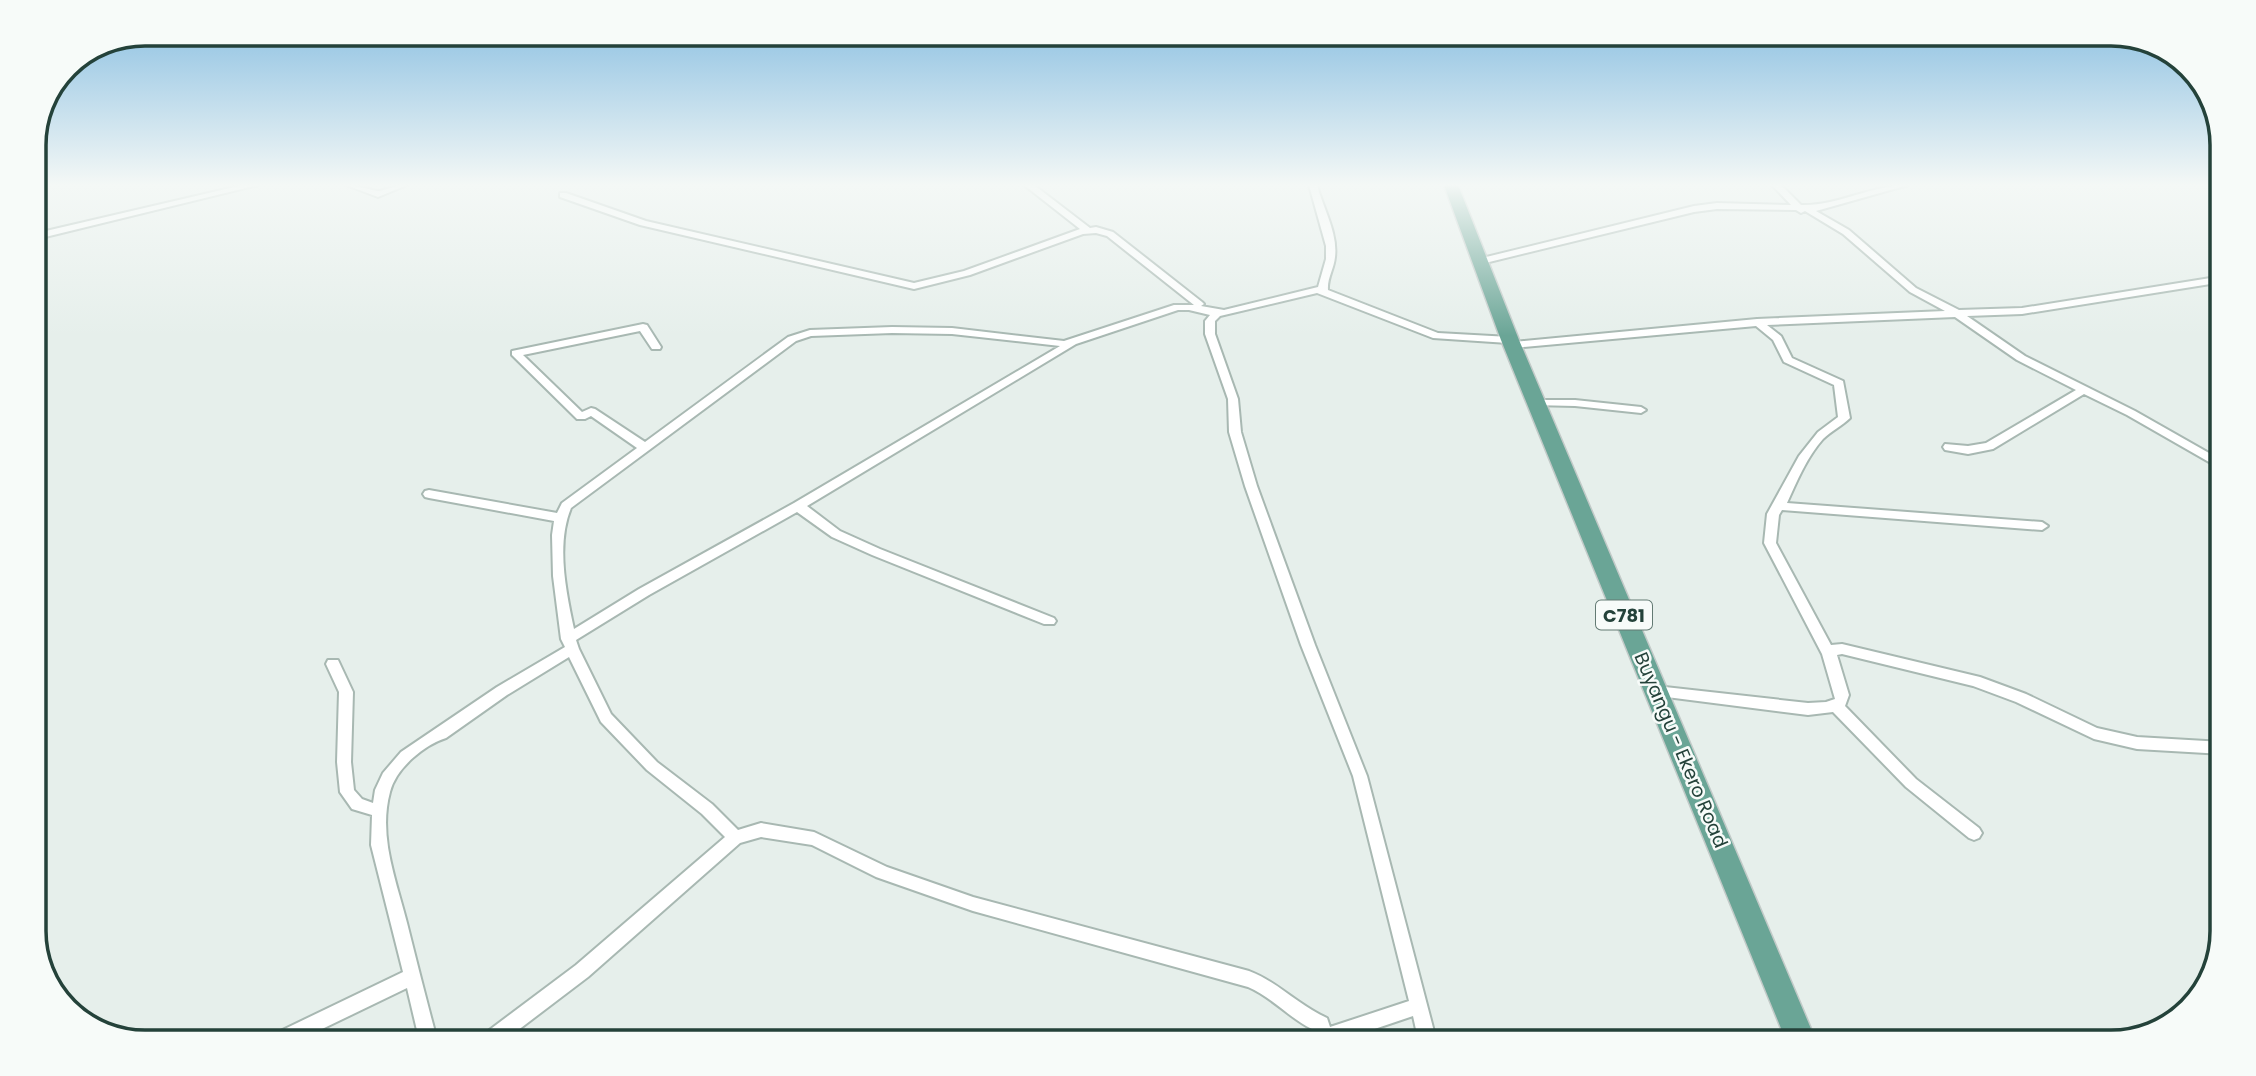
<svg xmlns="http://www.w3.org/2000/svg" width="2256" height="1076" viewBox="0 0 2256 1076" font-family="Poppins,sans-serif">
  <rect width="100%" height="100%" fill="#e6efeb"/>
  <g fill="none" stroke-linecap="round" stroke-linejoin="round">
    <defs>
      <g id="street">
        <path d="M243,185H258L33,240V234Z"/>
        <path d="M346,185C357,185 373,191 379,191C389,189 396,185 407,185L378,197Z"/>
        <path d="M1024,185H1034L1090,228L1096,227L1113,232L1202,302L1204,304L1201,306L1224,310L1318,287L1326,259V246L1309,185H1317C1323,208 1338,233 1335,257C1334,269 1327,278 1328,290L1438,333L1510,337L1514,338V342L1757,319L1945,311L1910,292L1843,234L1805,211L1801,213L1796,210L1717,209L1694,212L1481,264L1476,261L1478,259L1694,206L1717,203L1791,205L1772,185H1781L1801,205C1838,206 1871,185 1908,185L1816,211L1849,230L1916,288L1959,310L2022,308L2223,276V282L2022,314L1967,316L2025,356L2135,411L2223,461V470L2127,415L2084,394L1993,449L1968,454L1945,450L1943,447L1945,444L1968,446L1986,443L2076,390L2017,360L1955,317L1767,325L1781,336L1792,358L1843,381L1850,418C1842,426 1831,431 1823,439C1807,457 1797,481 1787,503L2042,522L2048,526L2042,530L1782,510L1779,515L1776,543L1831,645L1842,644L1980,677L2026,694L2097,728L2137,737L2223,742V754L2137,749L2094,739L2016,702L1973,686L1842,654L1837,655L1849,695L1845,706L1916,779L1979,828L1982,833L1979,838L1974,840L1969,838L1906,787L1833,712L1808,715L1651,695L1649,691L1651,687L1656,686L1808,703L1826,702L1835,699L1822,654L1764,543L1767,514L1799,456L1818,432L1838,417L1834,385L1784,362L1773,340L1756,326L1512,348L1508,347V343L1433,338L1317,293L1220,316L1215,321V334L1238,399L1241,432L1257,486L1315,645L1367,776L1437,1043H1419L1413,1016L1333,1043L1315,1041L1312,1029C1289,1018 1272,997 1248,987L973,911L876,877L812,845L761,837L740,843L588,977L501,1043H477L480,1037L576,965L725,837L702,814L647,770L601,722L569,657L507,695L446,738C424,745 396,768 390,792C378,836 396,880 407,923C417,963 427,1003 438,1043H420L407,988L293,1043H265L268,1037L403,972L371,845L372,815L352,809L340,792L337,762L339,692L326,664L328,660H338L353,692L351,762L354,790L362,799L373,803L375,790L383,773L401,752L497,687L565,647L561,639L553,576L552,535L554,521L429,498L425,497L423,494L425,491L429,490L557,513L562,503L637,448L591,416L585,419H577L512,355V351L643,324L647,325L661,347L660,349H652L640,331L523,355L582,412L591,408L595,409L645,442L788,337L810,330L892,327L952,328L1064,341L1174,305H1194L1107,236L1096,233L1083,234L970,275L914,289L640,225L560,197V193H566L646,221L914,283L964,271L1080,229ZM1178,310H1189L1210,315L1205,321V334L1228,399L1229,432L1245,486L1301,645L1353,776L1409,1001L1330,1027L1327,1018C1299,1006 1278,982 1249,971L973,897L887,867L814,832L761,823L738,830L712,804L657,762L611,714L579,649L576,640L649,595L797,512L832,537L872,555L1044,624H1054L1056,621L1054,618L880,549L840,531L807,506L1076,344ZM892,333L952,334L1060,346L794,503L639,589L574,629C566,592 556,544 571,508L796,341L811,336Z"/>
        <path d="M1536,400H1575L1641,407L1646,410L1641,413L1575,406L1532,405L1531,403Z"/>
      </g>
      <path id="primary" d="M1444,185H1458L1519,340L1817,1043H1787L1501,340Z"/>
    </defs>
    <use href="#street" stroke="#a8b8b2" stroke-width="4"/>
    <use href="#primary" stroke="#c2cac8" stroke-width="3"/>
    <use href="#street" fill="#fff" fill-rule="evenodd"/>
    <use href="#primary" fill="#6aa596" fill-rule="evenodd"/>
  </g>
  <linearGradient id="sky" x2="0" y2="1"><stop stop-color="#84bce0"/><stop offset="0.55" stop-color="#f4f8f6"/><stop offset="1" stop-color="#f4f8f6" stop-opacity="0"/></linearGradient>
  <rect width="2256" height="336" fill="url(#sky)"/>
  <g text-anchor="middle" dominant-baseline="central" stroke-width="5" stroke-linejoin="round" paint-order="stroke">
    <rect fill="#f7fbf9" stroke="#637a73" stroke-width="2" x="1596" y="600.5" width="56" height="29" rx="5"/>
    <g font-size="18" font-weight="bold" fill="#24423a">
      <text x="1624" y="615">C781</text>
    </g>
    <g font-size="19" fill="#24423a" stroke="#f7fbf9">
      <text transform="translate(1681 750) rotate(67)">Buyangu - Ekero Road</text>
    </g>
  </g>
  <path d="M0 0H2256V1076H0ZM145 46H2111A99 99 0 0 1 2210 145V931A99 99 0 0 1 2111 1030H145A99 99 0 0 1 46 931V145A99 99 0 0 1 145 46Z" fill="#f7fbf9" fill-rule="evenodd"/>
  <path fill="none" stroke="#24423a" stroke-width="3.5" d="M145 46H2111A99 99 0 0 1 2210 145V931A99 99 0 0 1 2111 1030H145A99 99 0 0 1 46 931V145A99 99 0 0 1 145 46Z"/>
</svg>
